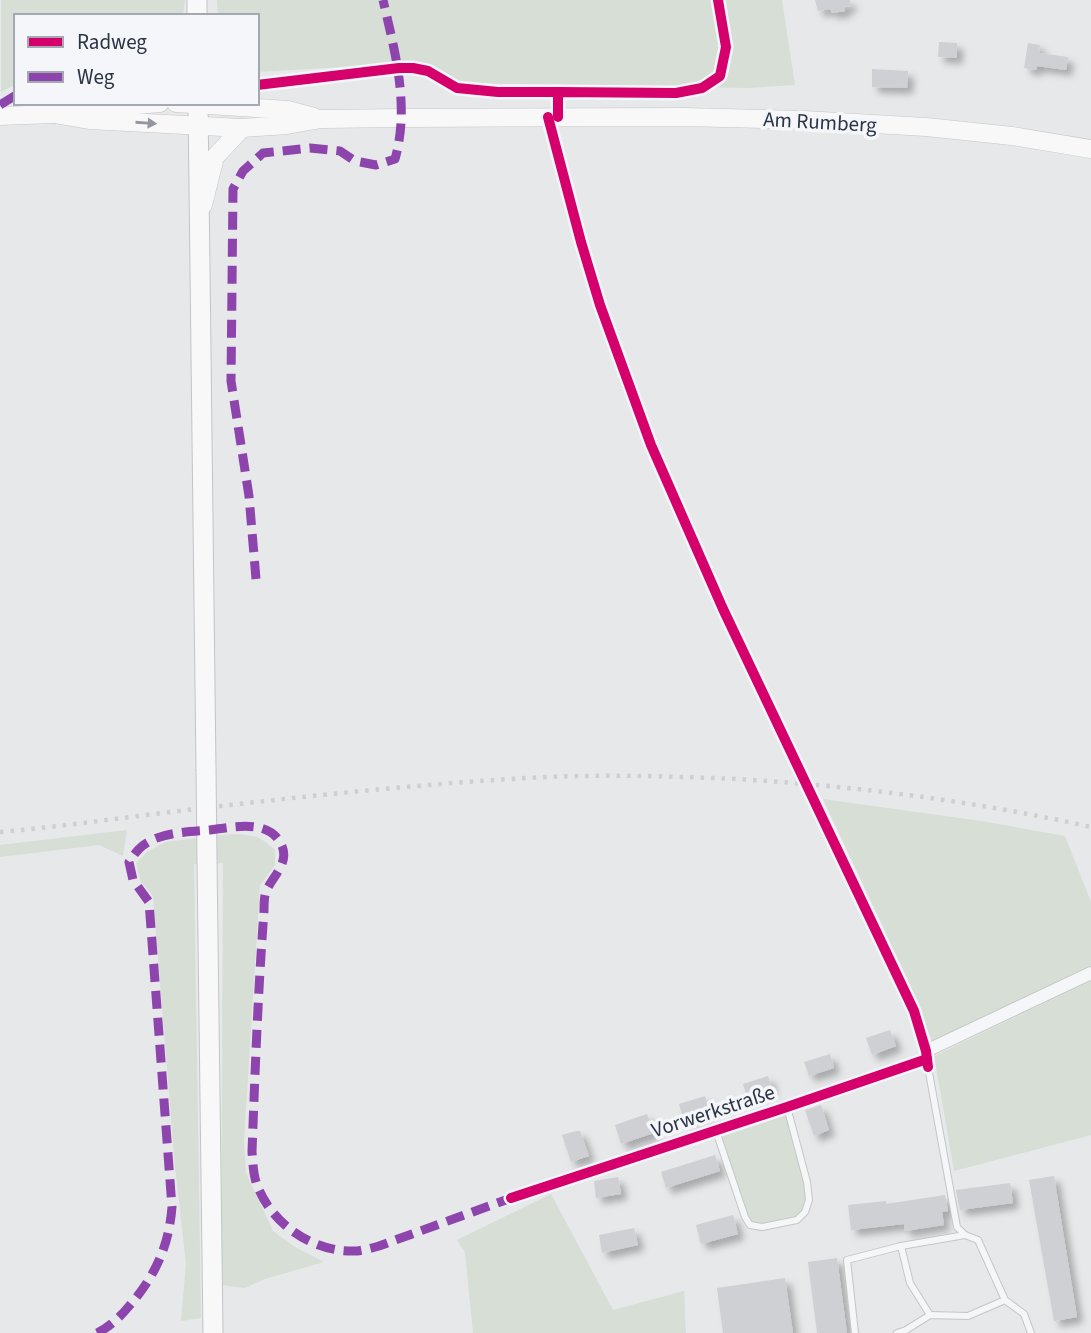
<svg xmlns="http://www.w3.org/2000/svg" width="1091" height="1333" viewBox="0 0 1091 1333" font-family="'Source Sans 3',sans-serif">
  <defs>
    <filter id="shadow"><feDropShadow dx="6" dy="6" stdDeviation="3.5" flood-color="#0004"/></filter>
  </defs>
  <rect width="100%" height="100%" fill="#e6e8ea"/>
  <g fill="#d6ded6">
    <path d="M1,0H185L183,16H16V84L1,92Z"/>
    <path d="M217,0H782L795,85L748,88L458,83L414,63L257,72V16H218Z"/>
    <path d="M823,799L981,821L1065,836L1091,902V967L1016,1004L932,1041L906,976Z"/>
    <path d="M127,830L123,856L99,845L0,857V845Z"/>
    <path d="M231,834C252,835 260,835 275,850V865L260,885L244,1141L246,1173L273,1231L295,1247L324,1262L265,1279L245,1288L221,1285L223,863L194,864L201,1318L181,1321L186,1263L175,1167L153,896L141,882L136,863L147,852L165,842Z"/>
    <path d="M1091,981V1135L954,1171L934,1056Z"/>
    <path d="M787,1107L809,1200L797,1220L762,1227L750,1225L715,1130Z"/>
    <path d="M551,1194L613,1310L684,1291L686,1333H473L465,1252L457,1240Z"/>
  </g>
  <g fill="#ced0d3" filter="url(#shadow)">
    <path d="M815,0H850L851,6L844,7L845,11L832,13L830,9L818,11Z"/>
    <path d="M939,42L957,43V58L938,57Z"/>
    <path d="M1028,43L1040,45L1039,53L1068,57L1066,70L1037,66L1036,70L1024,68Z"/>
    <path d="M872,69L908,71L907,88L872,87Z"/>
    <path d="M890,1030L896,1046L872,1055L866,1038Z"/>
    <path d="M830,1054L834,1068L809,1076L804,1062Z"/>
    <path d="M768,1076L772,1089L747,1097L743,1084Z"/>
    <path d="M705,1096L710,1112L684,1121L679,1104Z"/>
    <path d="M821,1105L829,1130L814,1136L805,1110Z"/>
    <path d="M647,1114L654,1133L621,1144L615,1125Z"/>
    <path d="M576,1131H580L589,1156L571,1162L562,1135Z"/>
    <path d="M715,1155L720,1171L666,1188L661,1172Z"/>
    <path d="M1054,1176L1077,1317L1054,1321L1029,1180Z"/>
    <path d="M618,1177L621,1194L596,1198L594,1181Z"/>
    <path d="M1010,1183L1013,1203L960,1210L956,1190Z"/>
    <path d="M945,1195L948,1211L942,1212L944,1225L905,1231L904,1224L851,1230L848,1205L886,1201V1204Z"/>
    <path d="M733,1215L738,1234L701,1244L696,1225Z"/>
    <path d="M634,1228L638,1245L602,1253L599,1235Z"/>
    <path d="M837,1258L847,1333H817L808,1262Z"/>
    <path d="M785,1278L793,1333H723L717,1288Z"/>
  </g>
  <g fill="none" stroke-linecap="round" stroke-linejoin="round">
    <defs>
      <g id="lane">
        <path d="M928,1067L957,1227L965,1235L978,1240L1005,1300L1024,1314L1031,1333"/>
        <path d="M716,1131L745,1217L750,1225L762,1227L797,1220L805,1212L809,1200L807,1182L787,1107"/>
        <path d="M901,1246L910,1283L930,1315"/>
        <path d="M855,1333L847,1260L901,1246L965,1235"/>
        <path d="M897,1333L906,1330L930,1315L968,1316L1005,1300"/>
      </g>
      <g id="street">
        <path d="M548,117L581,242L600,305L651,445L723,609L914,1011L926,1051L928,1067"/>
        <path d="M926,1051L1091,973"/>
        <path d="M511,1198L787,1107L927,1059"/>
      </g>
      <g id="secondary">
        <path d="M176,103L288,110L314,117"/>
        <path d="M54,114L89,120L242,128L287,125L321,119L402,118L684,117L804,120L926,127L1012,136L1091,149"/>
        <path d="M0,116L54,114L86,109L160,103"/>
        <path d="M203,205L215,157L242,128"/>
      </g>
      <g id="primary">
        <path d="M197,0V16"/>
        <path d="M198,103L206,769"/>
        <path d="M207,860L213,1333"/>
      </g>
    </defs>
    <use href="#lane" stroke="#c4c6c8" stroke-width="8"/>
    <use href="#street" stroke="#c4c6c8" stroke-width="14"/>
    <use href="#secondary" stroke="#c4c6c8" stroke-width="19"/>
    <use href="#primary" stroke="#c2c5c8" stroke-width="21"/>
    <use href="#lane" stroke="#f5f6f7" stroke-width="6"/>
    <use href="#street" stroke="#f5f6f7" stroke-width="12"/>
    <use href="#secondary" stroke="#f8f8f8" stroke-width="18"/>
    <use href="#primary" stroke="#f8f8f8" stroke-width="19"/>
    <path stroke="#cecfd2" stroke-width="4.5" stroke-dasharray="3.5 7" stroke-linecap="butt" d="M0,832C57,827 113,819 170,812C288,798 407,785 527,778C596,774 666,776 736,779C856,786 974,801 1091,827"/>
    <defs>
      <path id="primary-bridge" d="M206,769L207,860"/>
    </defs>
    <use href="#primary-bridge" stroke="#c2c5c8" stroke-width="21" stroke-linecap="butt"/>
    <use href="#primary-bridge" stroke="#f8f8f8" stroke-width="19"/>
    <g stroke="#8e44ad" stroke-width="9" stroke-dasharray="18 9" stroke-linecap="butt">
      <path d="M0,105L16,95"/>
      <path d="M256,579L249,496L231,381L233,189L243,171L263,153L310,148L340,151L355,161L376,165L395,159C410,106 395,52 383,0"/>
      <path d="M97,1333C110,1327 121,1316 130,1305C155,1276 169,1246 172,1207L149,902L133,880L129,862C132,858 135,853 139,849C155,832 188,832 210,830C234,827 270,818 282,846C290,865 269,879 265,895C264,900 264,906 264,911C258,991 255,1072 252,1152C253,1163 253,1174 257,1185C272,1225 314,1253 357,1251C364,1250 372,1248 379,1246L511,1198"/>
    </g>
    <defs>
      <g id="cycleway">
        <path d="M257,85L399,68H413L428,71L457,88L498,92H558"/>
        <path d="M548,117L581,242L600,305L651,445L723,609L914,1011L926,1051L928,1067"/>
        <path d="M558,117V92L676,93L702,88L720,76L726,47L718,0"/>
        <path d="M511,1198L787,1107L927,1059"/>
      </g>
    </defs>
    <use href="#cycleway" stroke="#f4f6f9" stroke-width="15"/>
    <use href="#cycleway" stroke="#d6006c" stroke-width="10"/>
  </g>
  <defs><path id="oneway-solid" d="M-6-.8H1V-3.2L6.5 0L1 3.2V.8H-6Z" transform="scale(1.75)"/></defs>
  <use fill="#92969e" href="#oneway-solid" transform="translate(146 123) rotate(4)"/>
  <g text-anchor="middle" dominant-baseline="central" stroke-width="7" stroke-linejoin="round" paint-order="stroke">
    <g font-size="21" fill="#2b3445" stroke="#f4f6f9">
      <text transform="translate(820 122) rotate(3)">Am Rumberg</text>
      <text transform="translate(713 1111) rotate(-18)">Vorwerkstraße</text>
    </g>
  </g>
  <rect x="14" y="14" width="245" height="91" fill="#f4f6f9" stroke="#a4a8b1" stroke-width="2"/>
  <rect x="28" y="37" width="35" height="10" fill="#d6006c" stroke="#a4a8b1" stroke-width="2"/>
  <text x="77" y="49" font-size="21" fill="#2b3445">Radweg</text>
  <rect x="28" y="72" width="35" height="10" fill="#8e44ad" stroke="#a4a8b1" stroke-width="2"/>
  <text x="77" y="84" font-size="21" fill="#2b3445">Weg</text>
</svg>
